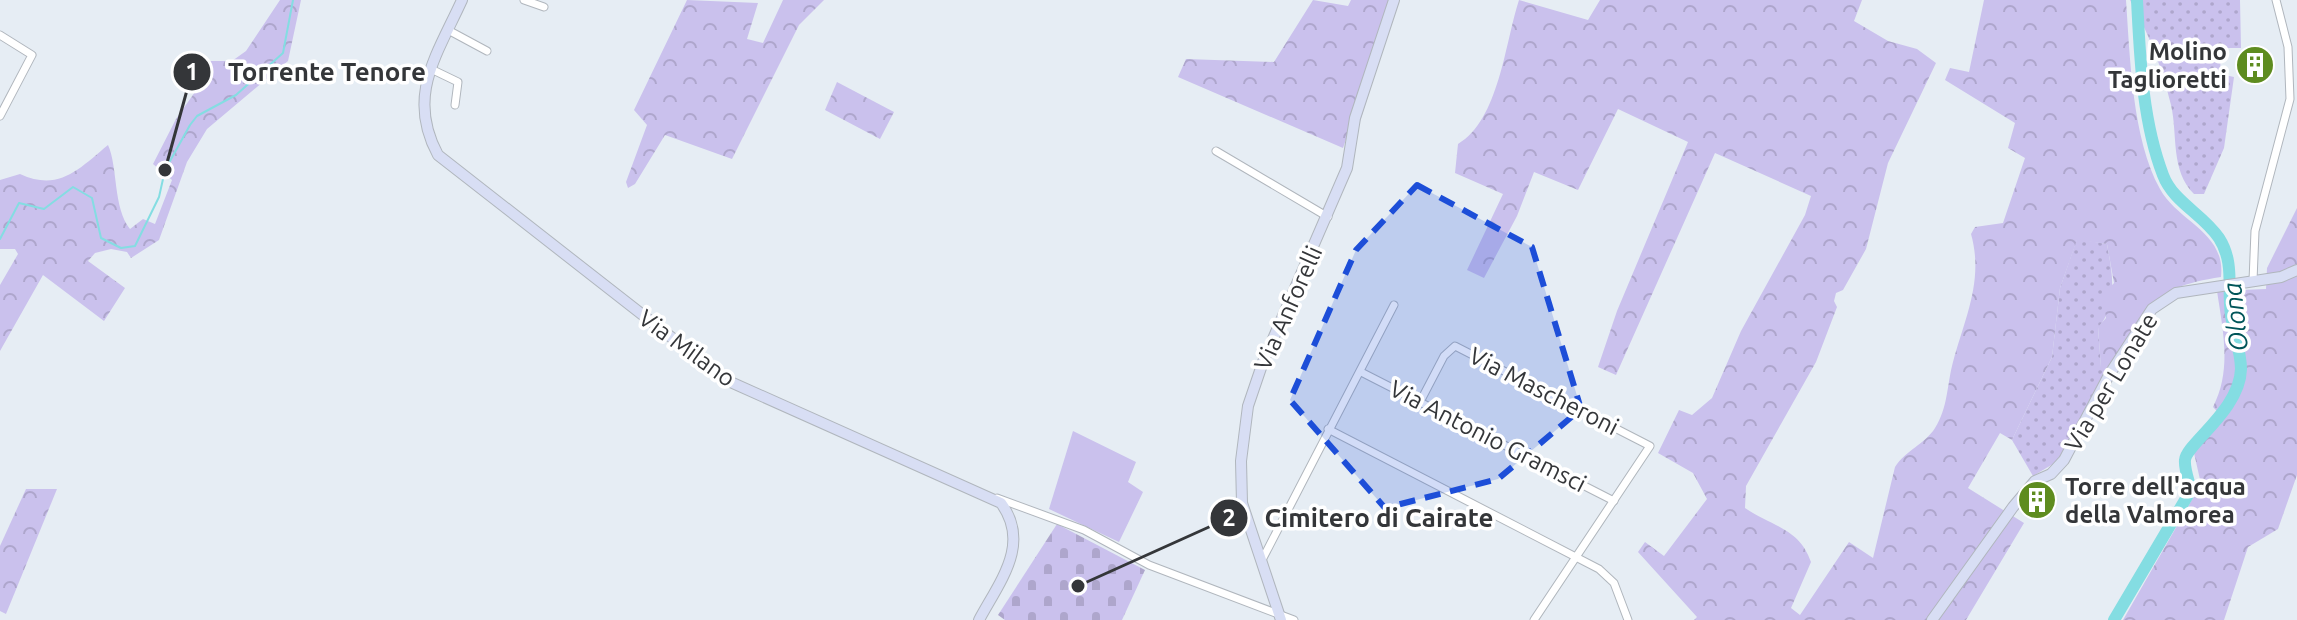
<svg xmlns="http://www.w3.org/2000/svg" width="2297" height="620" viewBox="0 0 2297 620" font-family="Ubuntu,sans-serif">
  <defs>
    <pattern id="grass-dots" width="8" height="8" patternUnits="userSpaceOnUse" patternTransform="scale(2)"><rect width="8" height="8" fill="#cac1ed"/><path d="M2 2h.1M6 6h.1" fill="none" stroke="#aea6cc" stroke-width="1.8" stroke-linecap="round"/></pattern>
    <pattern id="forest-crowns" width="20" height="18" patternUnits="userSpaceOnUse" patternTransform="scale(2)"><rect width="20" height="18" fill="#cac1ed"/><path d="M2 6a3 3 0 1 1 6 0M12 15a3 3 0 1 1 6 0" fill="none" stroke="#aea6cc"/></pattern>
    <pattern id="cemetery-stones" width="16" height="16" patternUnits="userSpaceOnUse" patternTransform="scale(2)"><rect width="16" height="16" fill="#cac1ed"/><path d="M2 7V4a2 2 0 0 1 4 0v3zM10 15v-3a2 2 0 0 1 4 0v3z" fill="#aea6cc"/></pattern>
  </defs>
  <rect width="100%" height="100%" fill="#e6edf4"/>
  <g fill="url(#grass-dots)">
    <path d="M2130,0H2240L2241,48H2221L2220,74L2234,77L2224,148L2204,194H2194C2170,170 2178,135 2171,105C2162,68 2149,33 2130,0Z"/>
    <path d="M2077,239L2107,244C2112,272 2119,303 2098,328L2101,367L2111,366L2058,461L2033,476L2012,440L2052,357L2060,288Z"/>
  </g>
  <g fill="url(#forest-crowns)">
    <path d="M280,0H301L288,61L207,129L187,162L159,240L131,258L127,252L111,249L95,253L88,261L125,288L104,321L43,275L0,351V285L18,254L15,249H0V180L20,174C59,192 79,169 108,145C118,167 113,208 130,229L143,219L155,224L172,180L153,164L176,119L209,72L201,67L204,61H232L246,51Z"/>
    <path d="M687,0L758,3L747,39L763,43L783,0H824L799,25L732,159L665,135L635,184L628,188L626,182L647,125L634,110Z"/>
    <path d="M1313,0L1348,6L1351,0H1398L1358,128L1348,133L1343,148L1178,77L1186,59L1274,62Z"/>
    <path d="M1519,0L1588,20L1600,0H1862L1854,21L1888,41L1917,49L1936,63L1888,163L1866,249L1843,290L1836,293L1834,301L1837,307L1816,362L1746,486L1745,508C1773,527 1799,528 1811,562L1791,608L1800,615L1849,542L1873,558L1895,467C1906,450 1925,444 1935,428C1948,408 1947,384 1953,362C1965,318 1984,280 1971,234L1975,227L2003,223L2025,158L2008,148L2015,123L1945,80L1950,68L1969,72L1984,0H2126C2130,56 2132,139 2160,189C2178,222 2226,232 2221,277C2149,288 2146,308 2111,366L2101,368L2098,327L2106,318L2103,295L2114,283L2107,244L2077,240L2060,288L2052,357L2012,440L2000,433L1968,488L2024,523L1966,620H1694L1697,617L1638,552L1645,542L1664,556L1707,499L1693,473L1658,453L1679,410L1692,415L1712,398L1741,331L1805,215L1811,196L1715,153L1616,375L1598,367L1617,311L1688,142L1618,109L1578,190L1534,172L1517,216L1484,278L1467,270L1503,194L1455,173L1458,144C1499,120 1505,43 1519,0Z"/>
    <path d="M837,82L894,112L880,139L825,110Z"/>
    <path d="M2297,208V475L2278,529L2248,547L2224,620H2123L2201,484L2194,453L2223,417L2213,407C2232,370 2223,331 2217,291L2266,289L2267,268Z"/>
    <path d="M26,489H57L6,614L0,611V546Z"/>
  </g>
  <path fill="url(#cemetery-stones)" d="M1057,524L1145,570L1122,620H1005L998,615Z"/>
  <path fill="#cac1ed" d="M1073,431L1136,462L1128,482L1143,492L1119,542L1049,509Z"/>
  <g fill="none" stroke-linecap="round" stroke-linejoin="round">
    <path stroke="#84dde2" stroke-width="2" d="M0,239L19,203L44,209L73,187L92,198L101,238L121,248L135,246L159,197L165,170L190,125L197,116L236,95L283,53L293,0"/>
    <path stroke="#84dde2" stroke-width="12" d="M2114,620L2191,490C2189,481 2184,469 2185,460C2186,444 2240,410 2241,369C2241,351 2233,332 2231,315C2227,288 2235,263 2219,238C2203,214 2173,202 2163,175C2142,120 2140,57 2137,0"/>
    <defs>
      <g id="street">
        <path d="M524,0L544,7"/>
        <path d="M448,30L487,51"/>
        <path d="M0,35L32,55L0,116"/>
        <path d="M431,69L458,82L455,105"/>
        <path d="M1216,151L1328,217"/>
        <path d="M2253,281L2255,231L2290,99L2288,47L2276,0"/>
        <path d="M1361,372L1614,501"/>
        <path d="M1420,402L1444,356L1455,346L1650,446L1534,620"/>
        <path d="M1328,429L1599,569L1614,583L1628,620"/>
        <path d="M997,498L1084,530L1149,565L1294,620"/>
        <path d="M1262,560L1394,305"/>
      </g>
      <g id="secondary">
        <path d="M462,0C437,55 406,96 438,155L726,380L1001,503C1031,544 1000,581 979,620"/>
        <path d="M1281,620L1242,503L1241,461L1248,406L1263,362L1347,168L1355,118L1394,0"/>
        <path d="M1932,620L2013,507L2035,481L2051,474L2064,460L2109,375L2152,309L2176,293L2281,277L2297,270"/>
      </g>
    </defs>
    <use href="#street" stroke="#b0b6bd" stroke-width="9"/>
    <use href="#secondary" stroke="#b0b6bd" stroke-width="12"/>
    <use href="#street" stroke="#fff" stroke-width="7"/>
    <use href="#secondary" stroke="#d8def4" stroke-width="10"/>
  </g>
  <path fill="#1d4ed8" fill-opacity="0.2" stroke="#1d4ed8" stroke-width="6" stroke-dasharray="16 10" stroke-linejoin="round" d="M1417,185L1532,247L1581,409L1498,479L1385,508L1290,400L1356,250Z"/>
  <defs>
    <symbol id="building-disc" viewBox="-11 -11 22 22"><circle r="9.5" fill="#5e8c1f" stroke="#fff"/><path d="M-4-6H4V6H1V3H-1V6H-4ZM-2.5-4.3h1.7v1.8h-1.7ZM.8-4.3h1.7v1.8H.8ZM-2.5-1h1.7V.8h-1.7ZM.8-1h1.7V.8H.8Z" fill="#fff"/></symbol>
  </defs>
  <g fill-rule="evenodd">
    <use href="#building-disc" x="2233" y="43" width="44" height="44"/>
    <use href="#building-disc" x="2015" y="478" width="44" height="44"/>
  </g>
  <g text-anchor="middle" dominant-baseline="central" stroke-width="7" stroke-linejoin="round" paint-order="stroke">
    <g font-size="24" font-weight="bold" fill="#343639" stroke="#fff" text-anchor="end">
      <text x="2227" y="51">Molino<tspan x="2227" dy="28">Taglioretti</tspan></text>
      <text x="2065" y="486" text-anchor="start">Torre dell'acqua<tspan x="2065" dy="28">della Valmorea</tspan></text>
    </g>
    <g font-size="24" fill="#343639" stroke="#fff">
      <text transform="translate(1288 308) rotate(-66)">Via Anforelli</text>
      <text transform="translate(687 348) rotate(36)">Via Milano</text>
      <text transform="translate(2111 382) rotate(-59)">Via per Lonate</text>
      <text transform="translate(1544 391) rotate(27)">Via Mascheroni</text>
      <text transform="translate(1488 436) rotate(27)">Via Antonio Gramsci</text>
    </g>
    <g font-size="26" font-style="italic" fill="#005559" stroke="#fff">
      <text transform="translate(2235 317) rotate(-96)">Olona</text>
    </g>
  </g>
  <path fill="none" stroke="#343639" stroke-width="3" d="M165 170L192 72M1078 586L1229 518"/>
  <g fill="#343639" stroke="#fff" stroke-width="3">
    <circle cx="165" cy="170" r="8"/>
    <circle cx="1078" cy="586" r="8"/>
    <circle cx="192" cy="72" r="20"/>
    <circle cx="1229" cy="518" r="20"/>
  </g>
  <g font-size="24" text-anchor="middle" font-weight="bold" fill="#fff">
    <text x="192" y="80">1</text>
    <text x="1229" y="526">2</text>
  </g>
  <g font-size="26" text-anchor="middle" font-weight="bold" fill="#343639" stroke="#fff" stroke-width="7" stroke-linejoin="round" paint-order="stroke">
    <text x="327" y="81">Torrente Tenore</text>
    <text x="1379" y="527">Cimitero di Cairate</text>
  </g>
</svg>
